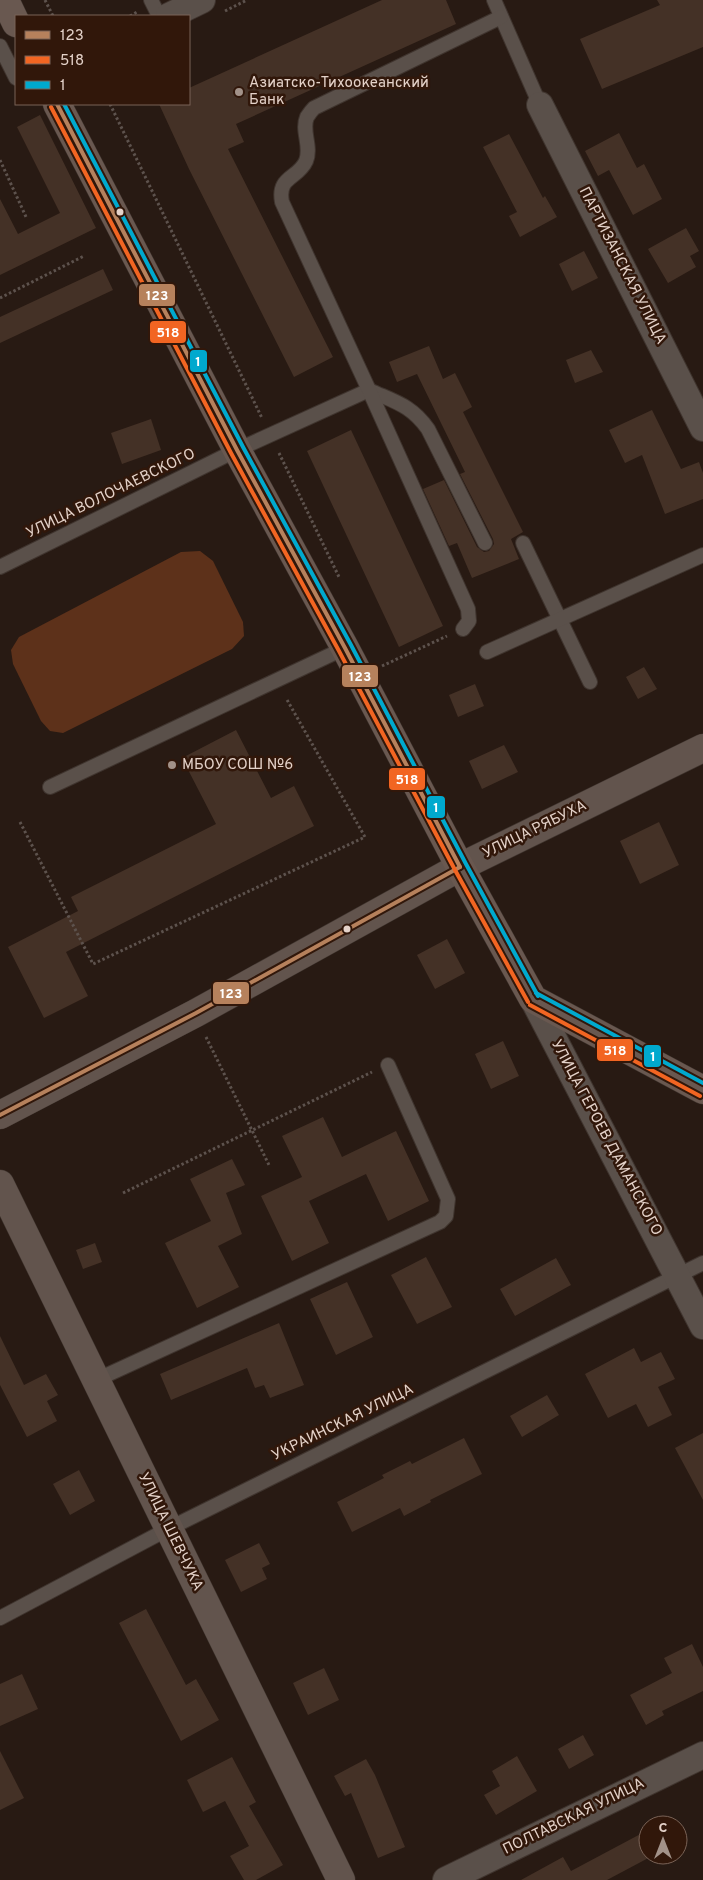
<svg xmlns="http://www.w3.org/2000/svg" width="703" height="1880" viewBox="0 0 703 1880" font-family="Overpass,sans-serif">
  <rect width="100%" height="100%" fill="#281a13"/>
  <path fill="#5d311a" d="M200,551L213,561L243,622L244,636L232,649L63,733L50,731L41,721L13,664L11,650L19,637L181,552Z"/>
  <g fill="#443126">
    <path d="M382,0H446L456,24L236,124L244,142L228,149L333,357L294,377L189,169L159,104H189V88Z"/>
    <path d="M657,0H703V47L602,89L580,39L660,5Z"/>
    <path d="M40,115L96,228L0,275V199L18,234L60,213L17,127Z"/>
    <path d="M619,133L637,168L644,164L662,199L633,215L609,170L598,176L585,151Z"/>
    <path d="M509,134L543,198L545,196L557,217L520,237L509,216L517,212L483,147Z"/>
    <path d="M686,228L699,251L690,256L696,267L668,283L648,249Z"/>
    <path d="M584,251L598,278L572,291L559,264Z"/>
    <path d="M103,269L113,290L0,343V317Z"/>
    <path d="M429,346L443,379L455,373L472,407L463,412L523,532L511,539L519,559L472,578L457,543L449,546L423,489L444,480L477,547L484,552L489,551L494,544L493,539L460,474L465,472L417,374L397,382L389,362Z"/>
    <path d="M591,350L603,372L575,383L566,360Z"/>
    <path d="M652,410L681,469L699,462L703,473V499L665,514L642,455L625,463L609,430Z"/>
    <path d="M151,419L161,450L122,464L111,433Z"/>
    <path d="M351,430L443,626L399,647L307,451Z"/>
    <path d="M644,667L657,689L638,699L626,677Z"/>
    <path d="M475,684L484,706L458,717L449,695Z"/>
    <path d="M236,730L271,798L294,786L314,826L66,952L88,996L44,1018L8,947L78,911L71,897L216,824L182,758Z"/>
    <path d="M504,745L518,772L482,789L469,761Z"/>
    <path d="M659,822L679,865L640,884L620,841Z"/>
    <path d="M447,939L465,973L435,989L417,955Z"/>
    <path d="M503,1041L519,1076L491,1089L475,1054Z"/>
    <path d="M323,1117L342,1157L396,1131L429,1201L388,1221L366,1174L309,1201L329,1243L292,1261L261,1196L302,1177L282,1136Z"/>
    <path d="M232,1159L245,1185L226,1193L242,1234L218,1246L239,1287L197,1308L165,1243L211,1221L190,1179Z"/>
    <path d="M95,1243L102,1262L83,1269L76,1250Z"/>
    <path d="M426,1257L452,1307L417,1324L391,1275Z"/>
    <path d="M556,1258L571,1285L515,1316L500,1289Z"/>
    <path d="M347,1282L373,1337L336,1355L310,1299Z"/>
    <path d="M279,1323L304,1385L270,1398L264,1385L255,1388L247,1368L171,1400L160,1374Z"/>
    <path d="M0,1336L24,1385L46,1374L58,1395L47,1401L57,1421L27,1437L0,1385Z"/>
    <path d="M634,1348L641,1362L661,1352L675,1379L658,1387L672,1415L648,1427L636,1404L608,1418L585,1374Z"/>
    <path d="M547,1395L559,1415L522,1437L510,1416Z"/>
    <path d="M703,1433V1500L675,1448Z"/>
    <path d="M464,1438L482,1474L430,1500L431,1502L404,1516L400,1508L352,1532L337,1502L384,1478L382,1475L410,1461L412,1464Z"/>
    <path d="M79,1470L95,1501L70,1515L53,1484Z"/>
    <path d="M259,1543L270,1564L262,1568L267,1579L241,1592L225,1560Z"/>
    <path d="M146,1609L186,1685L196,1679L219,1720L181,1741L119,1623Z"/>
    <path d="M692,1644L703,1667V1691L662,1711L664,1715L646,1725L630,1695L672,1673L664,1658Z"/>
    <path d="M324,1668L339,1700L308,1715L293,1683Z"/>
    <path d="M22,1674L38,1709L0,1726V1684Z"/>
    <path d="M583,1735L594,1755L569,1769L558,1749Z"/>
    <path d="M0,1751L24,1798L0,1810Z"/>
    <path d="M517,1756L537,1791L496,1815L484,1795L500,1786L492,1771Z"/>
    <path d="M232,1757L256,1802L249,1806L283,1865L256,1880H244L230,1856L249,1846L225,1801L203,1812L187,1780Z"/>
    <path d="M366,1759L375,1775L405,1847L378,1858L351,1793L345,1796L334,1776Z"/>
    <path d="M648,1830V1855H654L607,1880H521L563,1857L571,1871Z"/>
  </g>
  <g fill="none" stroke-linecap="round" stroke-linejoin="round">
    <defs>
      <g id="lane">
        <path d="M151,0L159,16"/>
        <path d="M494,0L540,105"/>
        <path d="M0,46L16,78"/>
        <path d="M523,543L590,682"/>
        <path d="M0,567L237,450L369,390C395,402 411,405 428,429L485,543"/>
        <path d="M463,629L469,621L468,609L369,390L282,202C277,176 298,179 306,161C312,146 301,131 307,117C309,114 312,110 314,108L501,17"/>
        <path d="M487,652L703,555"/>
        <path d="M50,787L345,648"/>
        <path d="M96,1380L440,1222L446,1216L448,1199L388,1065"/>
        <path d="M0,1618L168,1529L703,1263"/>
      </g>
      <g id="street">
        <path d="M169,16L202,0"/>
        <path d="M540,105L703,428"/>
        <path d="M533,999L703,1326"/>
        <path d="M446,1880L703,1755"/>
      </g>
      <g id="secondary">
        <path d="M0,1115L196,1013L460,867L703,748"/>
        <path d="M0,1184L341,1880"/>
      </g>
      <g id="primary">
        <path d="M5,0L16,23"/>
        <path d="M57,104L237,450L345,648L460,867L533,999L703,1090"/>
      </g>
    </defs>
    <use href="#lane" stroke="#3f342e" stroke-width="16"/>
    <use href="#street" stroke="#3f342e" stroke-width="28"/>
    <use href="#secondary" stroke="#3f342e" stroke-width="29"/>
    <use href="#primary" stroke="#3f342e" stroke-width="29"/>
    <g stroke="#5d524d" stroke-width="3" stroke-dasharray="2.5 2.5" stroke-linecap="butt">
      <path d="M45,0L53,16"/>
      <path d="M225,11L247,0"/>
      <path d="M130,16L137,12"/>
      <path d="M110,104L262,418"/>
      <path d="M0,160L27,219"/>
      <path d="M0,298L84,256"/>
      <path d="M279,453L339,577"/>
      <path d="M382,666L447,636"/>
      <path d="M20,822L93,964L365,837L286,698"/>
      <path d="M206,1037L269,1165"/>
      <path d="M123,1193L372,1072"/>
    </g>
    <use href="#lane" stroke="#5a504a" stroke-width="14"/>
    <use href="#street" stroke="#5a504a" stroke-width="26"/>
    <use href="#secondary" stroke="#62544d" stroke-width="28"/>
    <use href="#primary" stroke="#695850" stroke-width="28"/>
    <defs>
      <g id="bus-1">
        <path d="M57,104L237,450L345,648L460,867"/>
        <path d="M0,1115L196,1013L460,867"/>
      </g>
      <g id="bus-2">
        <path d="M51,107L231,453L339,651L455,870L528,1002"/>
        <path d="M530,1005L700,1096"/>
      </g>
      <g id="bus-3">
        <path d="M64,104L243,447L351,645L466,864L538,996"/>
        <path d="M536,993L703,1083"/>
      </g>
    </defs>
    <use href="#bus-1" stroke="#31170a" stroke-width="8"/>
    <use href="#bus-2" stroke="#31170a" stroke-width="8"/>
    <use href="#bus-3" stroke="#31170a" stroke-width="8"/>
    <use href="#bus-1" stroke="#b6815c" stroke-width="4"/>
    <use href="#bus-2" stroke="#f26522" stroke-width="4"/>
    <use href="#bus-3" stroke="#00a9ce" stroke-width="4"/>
  </g>
  <g fill="#a29289" stroke="#31170a" stroke-width="2">
    <circle cx="239" cy="92" r="5"/>
    <circle cx="172" cy="765" r="5"/>
  </g>
  <g fill="#e4d2c9" stroke="#31170a" stroke-width="2">
    <circle cx="120" cy="212" r="4.5"/>
    <circle cx="347" cy="929" r="4.5"/>
  </g>
  <g text-anchor="middle" dominant-baseline="central" stroke-width="5" stroke-linejoin="round" paint-order="stroke">
    <g font-size="15" fill="#e4d2c9" stroke="#31170a" text-anchor="start">
      <text x="249" y="83">Азиатско-Тихоокеанский<tspan x="249" dy="17">Банк</tspan></text>
      <text x="182" y="765">МБОУ СОШ №6</text>
    </g>
    <g font-size="15" fill="#e4d2c9" stroke="#31170a">
      <text transform="translate(622 266) rotate(63)">ПАРТИЗАНСКАЯ УЛИЦА</text>
      <text transform="translate(111 494) rotate(-26)">УЛИЦА ВОЛОЧАЕВСКОГО</text>
      <text transform="translate(535 830) rotate(-26)">УЛИЦА РЯБУХА</text>
      <text transform="translate(606 1138) rotate(62)">УЛИЦА ГЕРОЕВ ДАМАНСКОГО</text>
      <text transform="translate(343 1423) rotate(-26)">УКРАИНСКАЯ УЛИЦА</text>
      <text transform="translate(170 1532) rotate(64)">УЛИЦА ШЕВЧУКА</text>
      <text transform="translate(574 1817) rotate(-26)">ПОЛТАВСКАЯ УЛИЦА</text>
    </g>
  </g>
  <g stroke="#31170a" stroke-width="2">
    <rect x="138" y="283" width="38" height="24" rx="5" fill="#b6815c"/>
    <rect x="149" y="320" width="38" height="24" rx="5" fill="#f26522"/>
    <rect x="189" y="349" width="19" height="24" rx="5" fill="#00a9ce"/>
    <rect x="341" y="664" width="38" height="24" rx="5" fill="#b6815c"/>
    <rect x="388" y="767" width="38" height="24" rx="5" fill="#f26522"/>
    <rect x="426" y="795" width="20" height="24" rx="5" fill="#00a9ce"/>
    <rect x="212" y="981" width="38" height="24" rx="5" fill="#b6815c"/>
    <rect x="596" y="1038" width="38" height="24" rx="5" fill="#f26522"/>
    <rect x="643" y="1044" width="19" height="24" rx="5" fill="#00a9ce"/>
  </g>
  <g font-size="14" text-anchor="middle" font-weight="bold" fill="#fff">
    <text x="157" y="300">123</text>
    <text x="168" y="337">518</text>
    <text x="198" y="366">1</text>
    <text x="360" y="681">123</text>
    <text x="407" y="784">518</text>
    <text x="436" y="812">1</text>
    <text x="231" y="998">123</text>
    <text x="615" y="1055">518</text>
    <text x="653" y="1061">1</text>
  </g>
  <rect x="15" y="15" width="175" height="90" fill="#31170a" stroke="#796256"/>
  <rect x="25" y="31" width="25" height="8" fill="#b6815c" stroke="#796256"/>
  <text x="60" y="40" font-size="15" fill="#e4d2c9">123</text>
  <rect x="25" y="56" width="25" height="8" fill="#f26522" stroke="#796256"/>
  <text x="60" y="65" font-size="15" fill="#e4d2c9">518</text>
  <rect x="25" y="81" width="25" height="8" fill="#00a9ce" stroke="#796256"/>
  <text x="60" y="90" font-size="15" fill="#e4d2c9">1</text>
  <g transform="translate(663 1840)"><circle r="24" fill="#31170a" stroke="#796256"/>
  <path d="M0-4L9 19L0 12L-9 19Z" fill="#a29289"/>
  <text y="-8" font-size="14" font-weight="bold" text-anchor="middle" fill="#e4d2c9">С</text>
  </g>
</svg>
